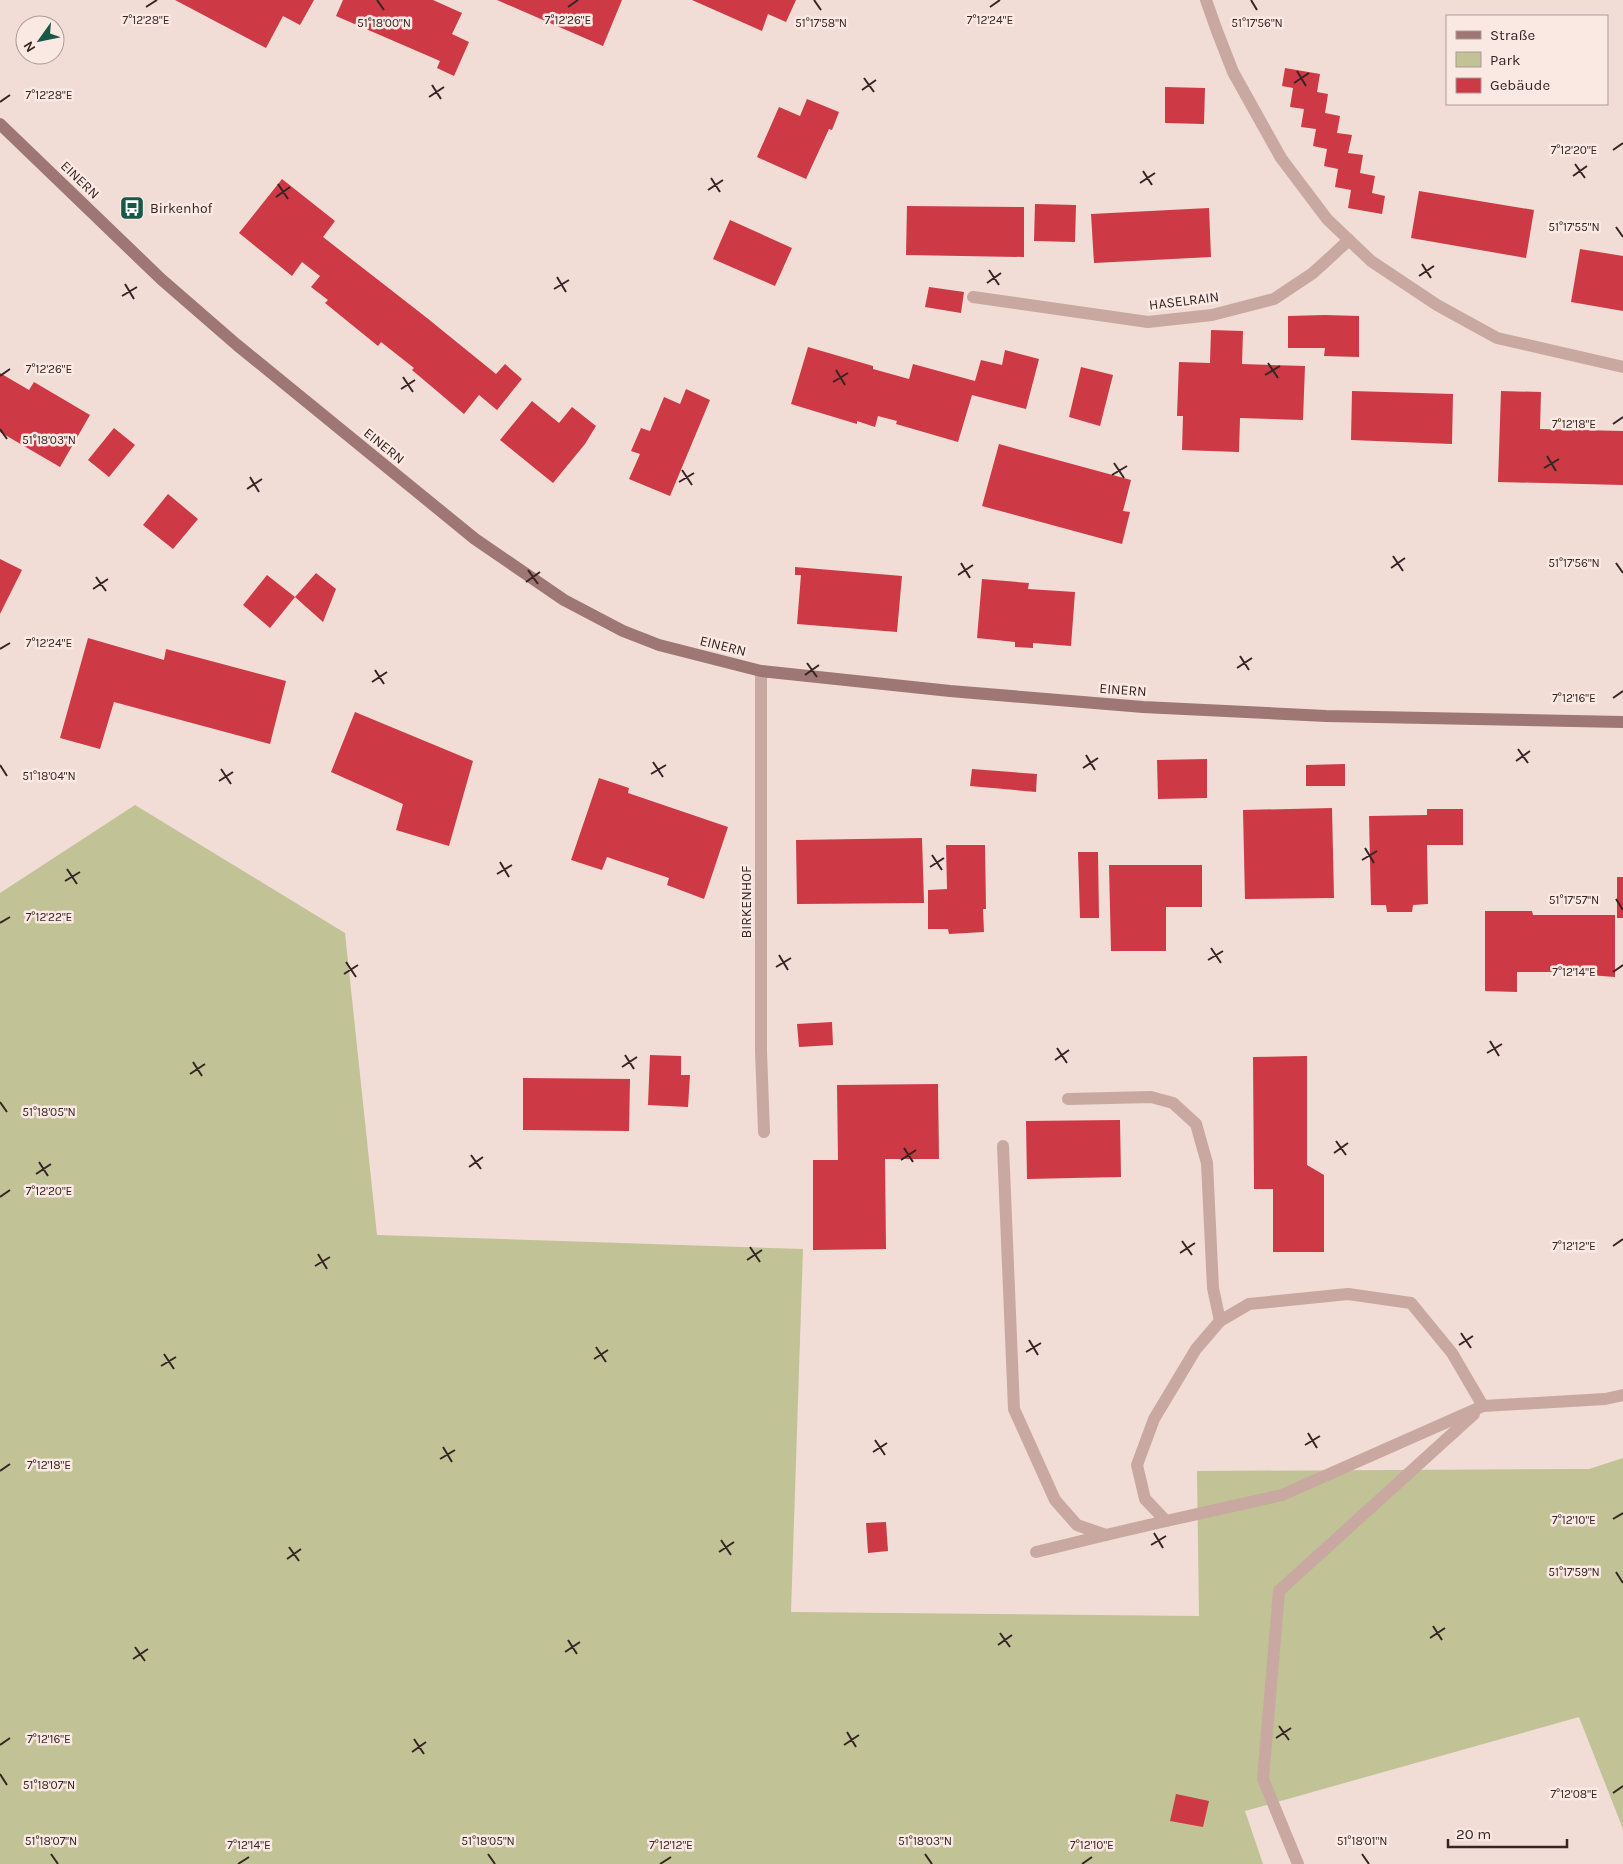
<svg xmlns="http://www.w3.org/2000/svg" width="1623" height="1864" viewBox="0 0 1623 1864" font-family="Karla,sans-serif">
  <rect width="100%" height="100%" fill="#f2dcd6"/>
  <path fill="#c1c296" d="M135,805L345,933L377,1235L803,1249L791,1612L1199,1616L1197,1471L1589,1469L1623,1458V1829L1579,1717L1245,1811L1263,1864H0V893Z"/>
  <g fill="#cd3944">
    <path d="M175,0H314L300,25L283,16L266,48Z"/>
    <path d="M343,0H433L462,13L452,34L469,42L454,76L437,68L440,61L336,16Z"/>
    <path d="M497,0H622L603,46Z"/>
    <path d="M692,0H796L786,22L768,14L762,31Z"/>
    <path d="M1285,68L1320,74L1317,92L1328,94L1325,113L1340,116L1337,133L1352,135L1348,153L1363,155L1360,173L1375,176L1372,193L1385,196L1382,214L1348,208L1351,190L1335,187L1338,169L1324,166L1327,149L1313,146L1316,129L1301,127L1304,109L1290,107L1293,88L1282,86Z"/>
    <path d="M1165,87L1205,88L1204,124L1165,123Z"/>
    <path d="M807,99L839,112L832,130L829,129L806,179L757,157L779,107L800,116Z"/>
    <path d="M282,179L335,221L323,237L427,318L496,374L505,364L522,379L497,410L479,395L464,414L412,370L414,368L381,342L378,346L325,303L328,300L311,287L320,276L302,262L292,276L239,233Z"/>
    <path d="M1419,191L1534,210L1526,258L1411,238Z"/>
    <path d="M1035,204L1076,205L1075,242L1034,241Z"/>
    <path d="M907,206L1024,207V257L906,255Z"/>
    <path d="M1209,208L1211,257L1094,263L1091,214Z"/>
    <path d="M730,220L792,248L775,286L713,259Z"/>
    <path d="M1580,249L1623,256V311L1571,302Z"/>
    <path d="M929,287L964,292L961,313L925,307Z"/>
    <path d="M1325,315L1359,316V357L1324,356L1325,348H1288V316Z"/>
    <path d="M1211,330L1243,331L1242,364L1305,366L1303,420L1240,418L1239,452L1182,450L1183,416H1177L1179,362L1210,363Z"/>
    <path d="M808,347L873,366V369L909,379L913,364L975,381L981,360L1002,365L1005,350L1039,359L1026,409L972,395L958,442L896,424L897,421L878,416L875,427L857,421V424L791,404Z"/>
    <path d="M1081,367L1113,375L1100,426L1069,417Z"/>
    <path d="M0,373L29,390L34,382L90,415L60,467L0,432Z"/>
    <path d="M686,389L710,400L670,496L629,479L640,454L631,451L641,428L650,431L664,397L680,404Z"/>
    <path d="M1352,391L1453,394L1452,444L1351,440Z"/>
    <path d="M1501,391L1541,392L1540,429L1623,431V485L1498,482Z"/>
    <path d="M532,401L559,423L572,407L596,426L585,444L553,483L500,440Z"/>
    <path d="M114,428L135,445L109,477L88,460Z"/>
    <path d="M999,444L1131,480L1123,511L1130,512L1122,544L982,506Z"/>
    <path d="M168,494L198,519L173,549L143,525Z"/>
    <path d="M0,559L22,570L0,614Z"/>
    <path d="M795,567L902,576L897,632L797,624L801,575H795Z"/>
    <path d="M316,573L336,589L323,622L295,597Z"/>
    <path d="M267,575L295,597L270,628L243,605Z"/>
    <path d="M982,579L1029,583L1028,589L1075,592L1071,646L1033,643V648L1015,647V642L977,638Z"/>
    <path d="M88,638L164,660L166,649L286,681L270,744L114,702L100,749L60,738Z"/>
    <path d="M355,712L473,761L449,846L396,830L403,804L331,772Z"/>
    <path d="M1207,759V798L1158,799L1157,760Z"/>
    <path d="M1345,764V786H1306V765Z"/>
    <path d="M972,769L1037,774L1036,792L970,786Z"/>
    <path d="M599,778L629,788L628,793L728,827L704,899L667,885L669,878L607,857L602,870L571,860Z"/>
    <path d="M1332,808L1334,898L1245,899L1243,810Z"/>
    <path d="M1427,809H1463V845H1427L1428,904L1413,905L1412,912H1387L1386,905H1371L1369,816L1427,815Z"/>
    <path d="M922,838L924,903L797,904L796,840Z"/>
    <path d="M946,845H985L986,909H983L984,932L949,934L948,929H928V890L947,889Z"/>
    <path d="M1078,852H1098L1099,918H1080Z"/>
    <path d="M1109,865H1202V907H1166V951H1111Z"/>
    <rect x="1617" y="877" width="6" height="41"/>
    <path d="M1485,911H1532L1533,915H1615V977L1589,975V972H1517V992L1485,991Z"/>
    <path d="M832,1022L833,1045L799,1047L797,1024Z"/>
    <path d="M650,1055L681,1056V1075H690L688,1107L648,1105Z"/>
    <path d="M1307,1056V1165L1324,1175V1252H1273V1189H1254L1253,1057Z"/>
    <path d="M523,1078L630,1079L629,1131L523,1130Z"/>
    <path d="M938,1084L939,1159H885L886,1249L813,1250V1160H838L837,1085Z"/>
    <path d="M1120,1120L1121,1177L1027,1179L1026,1121Z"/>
    <path d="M886,1522L888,1551L868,1553L866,1523Z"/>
    <path d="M1176,1794L1209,1801L1203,1827L1170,1821Z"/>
  </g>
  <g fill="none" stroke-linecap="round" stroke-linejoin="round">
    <g stroke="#caa8a2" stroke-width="12">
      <path d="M761,671V1051L764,1132"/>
      <path d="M1068,1099L1151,1097L1173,1103L1196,1124L1207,1163L1213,1288L1220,1321"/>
      <path d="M1003,1146L1014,1409L1055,1500L1077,1525L1106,1535L1166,1521"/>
      <path d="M1483,1406L1452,1353L1411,1303L1348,1294L1249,1304L1220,1321L1196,1349L1154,1419L1137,1465L1145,1499L1166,1521L1282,1495L1483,1406L1605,1399L1623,1395"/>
      <path d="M1036,1552L1106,1535"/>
      <path d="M1298,1864L1263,1779L1279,1591L1474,1414"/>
    </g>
    <g stroke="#caa8a2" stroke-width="12">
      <path d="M1206,0L1217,31L1233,72L1281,158L1327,219L1371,261L1437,305L1497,338L1623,367"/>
      <path d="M973,297L1148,322L1212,315L1274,299L1313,273L1349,240"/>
    </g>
    <path stroke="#9e7673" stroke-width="12" d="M0,124L161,279L237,345L475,539L564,600L623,631L659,645L761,671L950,691L1143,707L1326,716L1623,722"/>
  </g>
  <path fill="none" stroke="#352525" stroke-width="2" d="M377,0L384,10M814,0L821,10M1251,0L1257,10M146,7L157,0M568,7L578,0M990,7L1000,0M1297,71L1306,86M864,78L874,92M1294,83L1309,73M432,85L441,99M862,90L876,80M429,97L444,87M0,102L10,95M1613,150L1623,143M1575,164L1585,178M1143,171L1152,185M1573,176L1587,166M711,178L720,192M1140,183L1155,173M278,184L288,199M708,190L723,180M276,197L290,187M1616,227L1623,237M1422,264L1431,278M989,270L999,285M1419,276L1434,266M557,277L566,292M987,283L1001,273M125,284L134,299M554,289L569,280M122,296L137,287M1268,363L1278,378M836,370L845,385M1265,375L1280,366M0,376L10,369M403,377L413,392M833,382L848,373M401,389L415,380M1613,424L1623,417M0,429L7,439M1547,456L1556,471M1114,463L1124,478M1544,468L1559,459M682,470L692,485M1112,475L1127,466M250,477L259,492M679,482L694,473M247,489L262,479M1393,556L1403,571M961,563L970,578M1616,563L1623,573M1391,568L1405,558M528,570L538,584M958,575L973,565M96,577L106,591M526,582L540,572M93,589L108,579M0,649L10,643M1240,656L1249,670M807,663L817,677M1237,668L1252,658M375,670L384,684M805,675L819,665M372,682L387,672M1613,698L1623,691M1518,749L1528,763M1086,755L1095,770M1516,761L1530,751M653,762L663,777M0,765L7,776M1083,768L1098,758M221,769L231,784M651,774L666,765M219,781L233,772M1365,848L1374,863M932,855L942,870M1362,860L1377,851M500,862L509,877M930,867L944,858M67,869L77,884M497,874L512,865M65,881L80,872M1616,899L1623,910M0,923L10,917M1211,948L1221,963M779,955L788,970M1208,960L1223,951M346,962L356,977M776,967L791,958M1613,972L1623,965M344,974L358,965M1490,1041L1499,1056M1057,1048L1067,1063M1487,1053L1502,1044M625,1055L634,1069M1055,1060L1069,1050M193,1062L202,1076M622,1067L637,1057M190,1074L205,1064M0,1102L7,1112M1336,1141L1346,1155M904,1148L913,1162M1334,1153L1348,1143M471,1155L481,1169M901,1160L916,1150M39,1162L48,1176M469,1167L483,1157M36,1174L51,1164M0,1197L10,1190M1182,1241L1192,1255M1613,1246L1623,1239M750,1247L760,1262M1180,1253L1195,1243M318,1254L327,1269M747,1260L762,1250M315,1266L330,1257M1461,1333L1471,1348M1029,1340L1038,1355M1459,1345L1473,1336M596,1347L606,1362M1026,1352L1041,1343M164,1354L174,1369M594,1359L608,1350M161,1366L176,1357M1308,1433L1317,1448M875,1440L885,1455M1305,1445L1320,1436M443,1447L452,1462M873,1452L887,1443M440,1459L455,1450M0,1471L10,1464M1613,1519L1623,1513M1154,1533L1163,1548M721,1540L731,1555M1151,1545L1166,1536M289,1547L299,1561M719,1552L734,1542M287,1559L301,1549M1616,1572L1623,1583M1433,1626L1442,1640M1000,1633L1010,1647M1430,1638L1445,1628M568,1640L577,1654M998,1645L1012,1635M135,1647L145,1661M565,1652L580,1642M133,1659L148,1649M1279,1726L1289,1740M847,1732L856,1747M1276,1738L1291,1728M414,1739L424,1754M0,1745L10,1738M844,1745L859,1735M412,1752L426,1742M0,1774L7,1785M1613,1793L1623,1786M51,1854L58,1864M488,1854L495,1864M925,1854L932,1864M1362,1854L1369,1864M238,1864L249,1857M660,1864L671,1857M1082,1864L1092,1857"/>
  <defs>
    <symbol id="bus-square" viewBox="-11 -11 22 22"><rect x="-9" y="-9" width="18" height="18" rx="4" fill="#185848" stroke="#fae8e3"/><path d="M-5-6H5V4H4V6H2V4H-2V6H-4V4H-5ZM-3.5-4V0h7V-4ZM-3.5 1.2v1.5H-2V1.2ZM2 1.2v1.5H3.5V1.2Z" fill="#fff"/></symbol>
  </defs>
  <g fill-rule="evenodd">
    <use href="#bus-square" x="118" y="194" width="28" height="28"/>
  </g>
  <g text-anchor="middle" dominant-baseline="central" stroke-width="5" stroke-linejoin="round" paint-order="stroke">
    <g font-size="14" fill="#352525" stroke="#fae8e3">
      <text transform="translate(80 180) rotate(44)">EINERN</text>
      <text transform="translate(1184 301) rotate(-7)">HASELRAIN</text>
      <text transform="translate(384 446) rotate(39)">EINERN</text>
      <text transform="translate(723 646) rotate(14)">EINERN</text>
      <text transform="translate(1123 690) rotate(4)">EINERN</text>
      <text transform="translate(746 902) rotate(-90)">BIRKENHOF</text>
    </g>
    <g font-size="14" fill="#352525" stroke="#fae8e3" text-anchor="start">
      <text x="150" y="208">Birkenhof</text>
    </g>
  </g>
  <g font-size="12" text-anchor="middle" fill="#352525" stroke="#fae8e3" stroke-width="5" stroke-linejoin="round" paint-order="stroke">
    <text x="146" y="24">7°12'28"E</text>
    <text x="568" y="24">7°12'26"E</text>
    <text x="990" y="24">7°12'24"E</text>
    <text x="384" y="27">51°18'00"N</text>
    <text x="821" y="27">51°17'58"N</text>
    <text x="1257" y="27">51°17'56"N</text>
    <text x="49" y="99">7°12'28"E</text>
    <text x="1574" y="154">7°12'20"E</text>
    <text x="1574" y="231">51°17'55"N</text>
    <text x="49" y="373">7°12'26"E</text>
    <text x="1574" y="428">7°12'18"E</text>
    <text x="49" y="444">51°18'03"N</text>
    <text x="1574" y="567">51°17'56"N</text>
    <text x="49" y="647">7°12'24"E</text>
    <text x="1574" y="702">7°12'16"E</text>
    <text x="49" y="780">51°18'04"N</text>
    <text x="1574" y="904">51°17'57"N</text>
    <text x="49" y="921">7°12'22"E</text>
    <text x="1574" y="976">7°12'14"E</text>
    <text x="49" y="1116">51°18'05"N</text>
    <text x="49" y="1195">7°12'20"E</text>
    <text x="1574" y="1250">7°12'12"E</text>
    <text x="49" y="1469">7°12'18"E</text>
    <text x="1574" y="1524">7°12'10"E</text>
    <text x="1574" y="1576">51°17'59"N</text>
    <text x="49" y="1743">7°12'16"E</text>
    <text x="49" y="1789">51°18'07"N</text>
    <text x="1574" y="1798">7°12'08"E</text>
    <text x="51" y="1845">51°18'07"N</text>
    <text x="488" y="1845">51°18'05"N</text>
    <text x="925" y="1845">51°18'03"N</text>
    <text x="1362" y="1845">51°18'01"N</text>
    <text x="249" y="1849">7°12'14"E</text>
    <text x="671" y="1849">7°12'12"E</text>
    <text x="1092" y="1849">7°12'10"E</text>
  </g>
  <rect x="1446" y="15" width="162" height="90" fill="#fae8e3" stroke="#ab9a97"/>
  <rect x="1456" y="31" width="25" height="8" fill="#9e7673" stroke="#ab9a97"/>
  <text x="1490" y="40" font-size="15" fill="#352525">Straße</text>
  <rect x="1456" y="52" width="25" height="15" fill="#c1c296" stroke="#ab9a97"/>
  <text x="1490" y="65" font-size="15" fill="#352525">Park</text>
  <rect x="1456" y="78" width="25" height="15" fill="#cd3944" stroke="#ab9a97"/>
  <text x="1490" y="90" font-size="15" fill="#352525">Gebäude</text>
  <g transform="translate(40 40) rotate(237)"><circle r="24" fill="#fae8e3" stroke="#ab9a97"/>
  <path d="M0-4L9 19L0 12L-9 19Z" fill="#185848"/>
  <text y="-8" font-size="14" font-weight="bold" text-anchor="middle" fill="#352525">N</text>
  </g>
  <path d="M1448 1839v8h119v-8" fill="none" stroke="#352525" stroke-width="2.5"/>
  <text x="1456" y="1839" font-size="15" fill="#352525" stroke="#fae8e3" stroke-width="4" paint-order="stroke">20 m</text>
</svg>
